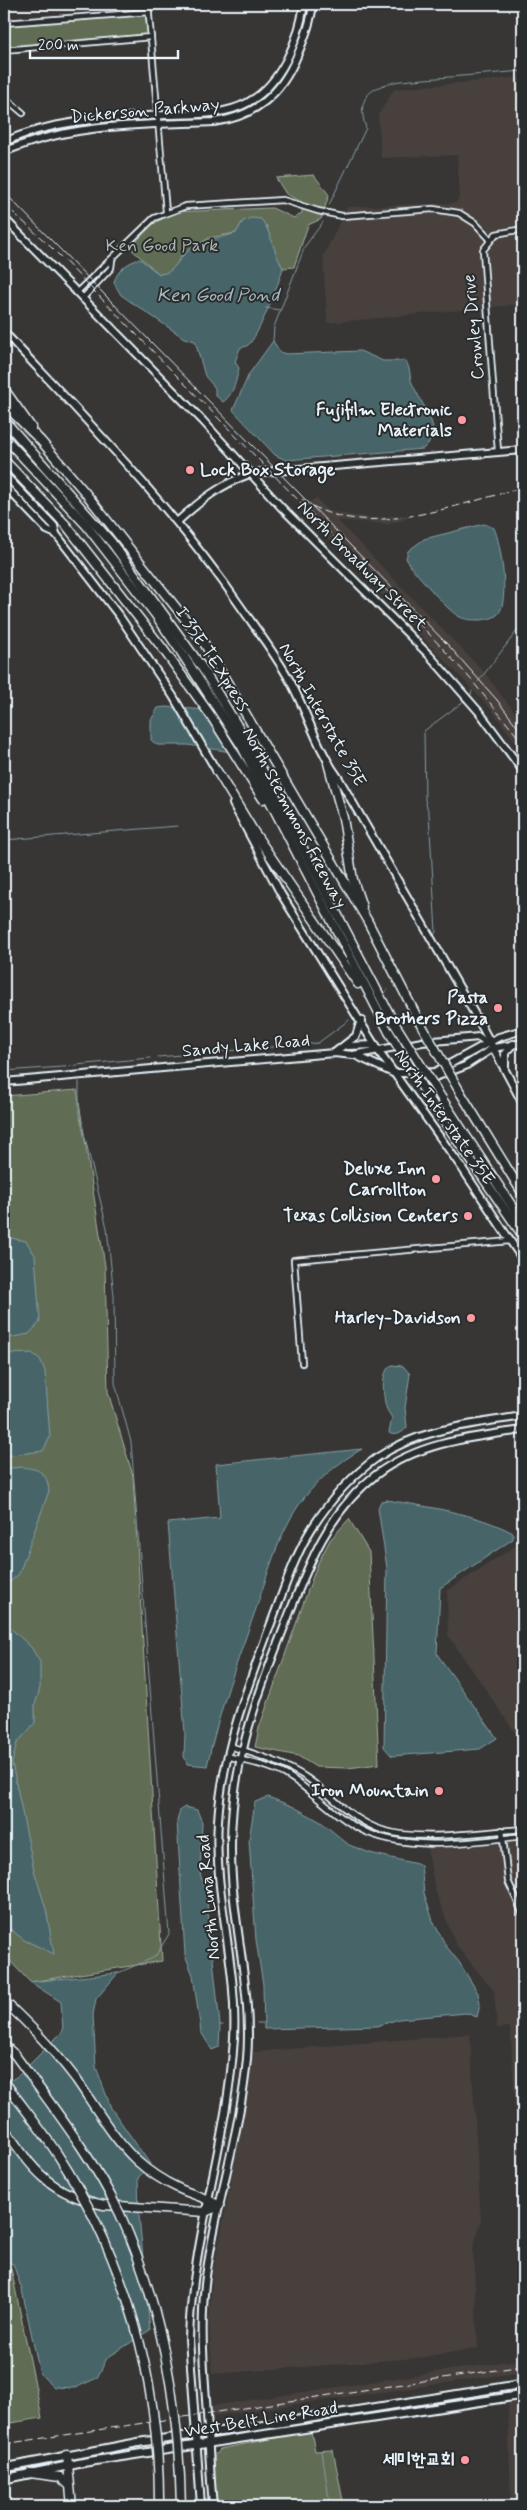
<svg xmlns="http://www.w3.org/2000/svg" width="527" height="2510" viewBox="0 0 527 2510" font-family="Mynerve,'Poor Story',sans-serif">
  <rect width="100%" height="100%" fill="#373635"/>
  <filter id="ink" filterUnits="userSpaceOnUse"><feTurbulence type="fractalNoise" baseFrequency=".02" numOctaves="2"/><feDisplacementMap in="SourceGraphic" scale="10" xChannelSelector="R" yChannelSelector="G"/><feConvolveMatrix kernelMatrix="1 2 1 2 8 2 1 2 1" color-interpolation-filters="sRGB"/></filter>
  <g filter="url(#ink)">
    <g fill="#47413e">
      <path d="M523,77V304L327,323L323,257L347,207L456,203L460,195L457,155L381,158L378,115L394,89Z"/>
      <path d="M316,498L328,511L355,516L372,518L403,515L405,520L387,524L337,520L482,670L523,723V752L492,710L300,509Z"/>
      <path d="M523,1541V1744L448,1635L447,1591Z"/>
      <path d="M523,1842V2222L510,2027L497,2028L494,1991L456,1945L435,1890L427,1848Z"/>
      <path d="M470,2034L481,2222L473,2249L478,2348L417,2358L212,2374L209,2318L213,2271L231,2183L253,2052Z"/>
      <path d="M523,2359V2372L212,2416L211,2406Z"/>
      <path d="M523,2402V2506H511L508,2404Z"/>
    </g>
    <g fill="#616c53" stroke="#a4aea6">
      <path d="M143,14C149,18 149,27 148,33L144,36L4,47V25Z"/>
      <path d="M314,175L329,195L321,219L308,225L294,267L283,268L272,249L267,226L243,221L236,233L209,238L181,256L174,269L166,274H159L130,248L152,225L173,212L272,208L294,218L302,213V202L286,194L276,178Z"/>
      <path d="M77,1090L105,1266L108,1392L133,1476L162,1961L30,1982L4,1955V1096Z"/>
      <path d="M349,1519L369,1552L379,1764L348,1768L316,1767L298,1756L255,1747L259,1728L317,1565L330,1540Z"/>
      <path d="M11,2268L42,2418L4,2424V2269Z"/>
      <path d="M311,2431L315,2451L333,2450L344,2506H217L213,2457L220,2449Z"/>
    </g>
    <g fill="#466568" stroke="#879da2">
      <path d="M251,218L261,219C272,232 273,252 283,268C280,281 257,339 248,345C246,347 243,347 240,348L235,362L239,368C236,381 234,394 223,402L215,395V388L205,376L195,341L184,338L121,295L114,283C116,271 128,262 140,259L159,274C175,274 176,260 188,251C205,237 218,240 236,233L243,221Z"/>
      <path d="M273,341L280,352L286,354L360,351L383,361H405C411,367 409,376 412,383C416,393 433,419 433,429C434,438 429,443 423,449L286,460L275,455L233,410L249,374Z"/>
      <path d="M484,524L494,528C501,543 510,602 498,614C493,619 487,619 480,620C472,620 465,620 458,616C445,608 422,579 410,566L406,558L408,551L424,539Z"/>
      <path d="M165,707L222,711L242,749L231,752L188,745H157L151,740V720L158,708Z"/>
      <path d="M11,1238L26,1241L35,1255L40,1322L29,1334L4,1339V1239Z"/>
      <path d="M32,1353L40,1359L45,1371L50,1437L43,1451L4,1456V1354Z"/>
      <path d="M392,1365L403,1366L410,1374L405,1408L407,1427C403,1433 395,1437 389,1433L392,1418C390,1414 387,1411 386,1407C383,1395 380,1371 392,1365Z"/>
      <path d="M362,1449C339,1462 320,1478 304,1498C280,1529 269,1570 257,1606C238,1659 219,1711 207,1766L187,1764L184,1756L185,1733L168,1523L220,1518L216,1464Z"/>
      <path d="M21,1467C40,1469 47,1472 49,1491L19,1574L10,1582L4,1583V1469Z"/>
      <path d="M387,1500C428,1507 476,1513 513,1533V1539L440,1588L437,1654L497,1738L480,1749L392,1756L384,1747L387,1568L378,1508L381,1501Z"/>
      <path d="M4,1622L31,1647L40,1662V1688L35,1705V1723L17,1743L12,1763L34,1870L46,1909L54,1954L24,1940L4,1924Z"/>
      <path d="M268,1797L294,1807L321,1822L349,1845L370,1853L421,1865L424,1893L433,1921L446,1946L459,1962L478,1993L480,2004L477,2017L466,2013L399,2019L377,2026L264,2029L263,1985L256,1940L249,1840L255,1802Z"/>
      <path d="M185,1807L197,1810L202,1822L200,1873L206,1893L220,2025L219,2047L212,2050L201,2032L193,1975L185,1955L177,1821L180,1810Z"/>
      <path d="M118,1973L96,1999L93,2015L96,2067L111,2108L150,2164L138,2178L139,2216L150,2330L107,2358L97,2378L75,2388L54,2387L40,2374L22,2290L13,2264L4,2261V2085L19,2075L63,2031L61,2002L30,1982Z"/>
    </g>
    <g fill="none" stroke-linecap="round" stroke-linejoin="round">
      <g stroke="#879da2" stroke-width="1">
        <path d="M329,205L366,128C355,97 371,86 400,81L523,71"/>
        <path d="M266,308L280,310"/>
        <path d="M273,341L274,327L305,246L323,222"/>
        <path d="M478,682L523,623"/>
        <path d="M470,697L472,691"/>
        <path d="M4,840L178,826"/>
        <path d="M434,935L436,932L429,814L425,800L424,731L464,701"/>
        <path d="M385,993L388,990"/>
        <path d="M158,1057L318,1043L349,1020"/>
        <path d="M76,1065L150,1058"/>
        <path d="M4,1071L77,1066"/>
        <path d="M79,1082V1113L107,1228L114,1296L115,1383L131,1442L169,1934L155,1957L118,1973"/>
        <path d="M257,2023H264"/>
        <path d="M220,2025H223"/>
        <path d="M322,2451L330,2506"/>
      </g>
      <defs>
        <g id="street">
          <path d="M148,4L166,212"/>
          <path d="M4,23L149,12"/>
          <path d="M4,50L151,37"/>
          <path d="M4,97L23,113"/>
          <path d="M77,292L154,218L186,206L283,200L318,211L342,216L433,209L459,213L475,223L490,239"/>
          <path d="M83,298L111,268L112,260"/>
          <path d="M498,451L483,250L496,234L523,229"/>
          <path d="M302,1363L294,1260L510,1241"/>
          <path d="M230,1746C257,1755 283,1762 307,1778C333,1796 351,1820 382,1830C420,1842 483,1832 523,1829"/>
          <path d="M227,1756C247,1762 270,1765 288,1776C313,1791 332,1814 358,1828C404,1853 473,1842 523,1836"/>
          <path d="M502,1830L508,1881L523,1914"/>
        </g>
        <g id="secondary">
          <path d="M4,142C55,119 109,118 165,115C192,114 223,116 247,103C281,85 299,40 304,4"/>
          <path d="M4,152C69,123 143,125 214,122C256,116 281,94 297,56C305,38 311,22 313,4"/>
          <path d="M4,218L203,421L281,507L430,656L480,713L523,771"/>
          <path d="M4,332C86,420 172,507 241,607C257,630 275,654 289,679C307,711 316,747 338,777L481,1025L523,1104"/>
          <path d="M4,474L54,526L56,534"/>
          <path d="M4,485L47,530L56,534L120,617L173,696L219,775"/>
          <path d="M177,522C200,501 221,484 252,473L523,450"/>
          <path d="M233,804L281,894L379,1052L462,1168L523,1260"/>
          <path d="M347,1046L376,1045"/>
          <path d="M334,1053L356,1036L361,1020"/>
          <path d="M355,1055L393,1073H408L427,1080L465,1066L493,1048L523,1043"/>
          <path d="M505,1067V1053L513,1044"/>
          <path d="M412,1073L435,1072L499,1037L523,1030"/>
          <path d="M4,1082L334,1053L353,1055L422,1042L479,1037L488,1044"/>
          <path d="M201,2506L189,2339C192,2237 228,2140 234,2038C238,1965 213,1894 218,1821C222,1751 249,1683 273,1618C284,1589 296,1553 312,1528C330,1500 351,1476 378,1457C421,1428 474,1424 523,1416"/>
          <path d="M213,2506C210,2475 209,2445 207,2414C204,2371 200,2327 205,2284C214,2209 240,2135 247,2059C253,1989 231,1921 231,1850C230,1770 254,1704 283,1630C306,1571 325,1514 377,1474C420,1442 472,1437 523,1430"/>
        </g>
        <g id="primary">
          <path d="M4,2468L141,2442L254,2427L523,2384"/>
          <path d="M4,2479L86,2462L523,2395"/>
        </g>
        <g id="highway">
          <path d="M4,389L31,427"/>
          <path d="M4,404L41,441L83,490L204,643L367,920L418,1019"/>
          <path d="M4,420L112,543L201,666L249,745L393,1021"/>
          <path d="M4,437L86,525L155,614L181,652L241,745L389,1032"/>
          <path d="M4,460L66,525L163,649L211,716L263,799"/>
          <path d="M328,763L343,818L353,880L362,907"/>
          <path d="M217,771L254,832L358,984"/>
          <path d="M460,1092L523,1194"/>
          <path d="M442,1099L523,1223"/>
          <path d="M431,1102L523,1236"/>
          <path d="M4,2001C30,2025 54,2050 76,2079C95,2106 113,2139 137,2161C149,2172 163,2181 178,2188C192,2195 206,2197 219,2206"/>
          <path d="M4,2045L15,2055"/>
          <path d="M4,2128C34,2171 50,2194 104,2205L205,2212L219,2206"/>
          <path d="M67,2455L72,2506"/>
          <path d="M30,2473L60,2477L69,2485"/>
        </g>
      </defs>
      <use href="#street" stroke="#e8f1f8" stroke-width="8"/>
      <use href="#secondary" stroke="#e8f1f8" stroke-width="10"/>
      <use href="#primary" stroke="#e8f1f8" stroke-width="11"/>
      <use href="#highway" stroke="#e8f1f8" stroke-width="11"/>
      <use href="#street" stroke="#2a2d2e" stroke-width="4.5"/>
      <use href="#secondary" stroke="#2a2d2e" stroke-width="6"/>
      <use href="#primary" stroke="#2a2d2e" stroke-width="7"/>
      <use href="#highway" stroke="#2a2d2e" stroke-width="8"/>
      <path stroke="#e8f1f8" stroke-width="1" d="M4,192L449,646L497,700L523,734"/>
      <g stroke="#e8f1f8" stroke-width="1" stroke-dasharray="8 4" stroke-linecap="butt">
        <path d="M4,204L52,248L432,637L468,676L523,743"/>
        <path d="M302,499C360,544 459,503 523,488"/>
        <path d="M4,2444L523,2366"/>
      </g>
      <defs>
        <g id="highway-bridge">
          <path d="M418,1019L460,1092"/>
          <path d="M393,1021L442,1099"/>
          <path d="M389,1032L431,1102"/>
          <path d="M15,2055C52,2106 93,2157 120,2214C162,2306 179,2406 181,2506"/>
          <path d="M4,2081C22,2106 41,2129 58,2155C126,2260 160,2381 159,2506"/>
        </g>
      </defs>
      <use href="#highway-bridge" stroke="#e8f1f8" stroke-width="11" stroke-linecap="butt"/>
      <use href="#highway-bridge" stroke="#2a2d2e" stroke-width="8"/>
    </g>
  </g>
  <g fill="#ff9aa2" stroke="#2a2d2e" stroke-width="2">
    <circle cx="462" cy="420" r="5"/>
    <circle cx="190" cy="470" r="5"/>
    <circle cx="498" cy="1008" r="5"/>
    <circle cx="436" cy="1179" r="5"/>
    <circle cx="468" cy="1216" r="5"/>
    <circle cx="471" cy="1318" r="5"/>
    <circle cx="439" cy="1791" r="5"/>
    <circle cx="465" cy="2460" r="5"/>
  </g>
  <g text-anchor="middle" dominant-baseline="central" stroke-width="4" stroke-linejoin="round" paint-order="stroke">
    <g font-size="18" fill="#e8f1f8" stroke="#2a2d2e">
      <text transform="translate(145 111) rotate(-5)">Dickerson Parkway</text>
      <text transform="translate(474 327) rotate(-95)">Crowley Drive</text>
      <text transform="translate(362 566) rotate(45)">North Broadway Street</text>
      <text transform="translate(212 659) rotate(57)">I 35E TEXpress</text>
      <text transform="translate(322 715) rotate(61)">North Interstate 35E</text>
      <text transform="translate(294 818) rotate(62)">North Stemmons Freeway</text>
      <text transform="translate(246 1046) rotate(-5)">Sandy Lake Road</text>
      <text transform="translate(444 1117) rotate(55)">North Interstate 35E</text>
      <text transform="translate(209 1897) rotate(-95)">North Luna Road</text>
      <text transform="translate(261 2420) rotate(-9)">West Belt Line Road</text>
    </g>
    <g font-size="18" fill="#abb5ae" stroke="#2a2d2e">
      <text x="162" y="246">Ken Good Park</text>
    </g>
    <g font-size="18" font-weight="bold" fill="#e8f1f8" stroke="#2a2d2e" text-anchor="end">
      <text x="452" y="410">Fujifilm Electronic<tspan x="452" dy="21">Materials</tspan></text>
      <text x="200" y="470" text-anchor="start">Lock Box Storage</text>
      <text x="488" y="998">Pasta<tspan x="488" dy="21">Brothers Pizza</tspan></text>
      <text x="426" y="1169">Deluxe Inn<tspan x="426" dy="21">Carrollton</tspan></text>
      <text x="458" y="1216">Texas Collision Centers</text>
      <text x="461" y="1318">Harley-Davidson</text>
      <text x="429" y="1791">Iron Mountain</text>
      <text x="455" y="2460">세미한교회</text>
    </g>
    <g font-size="19" font-style="italic" fill="#a7b9be" stroke="#2a2d2e">
      <text x="218" y="295">Ken Good Pond</text>
    </g>
  </g>
  <rect width="527" height="2510" fill="none" stroke="#2a2d2e" stroke-width="20"/>
  <rect x="10" y="10" width="507" height="2490" fill="none" stroke="#e8f1f8" stroke-width="2" filter="url(#ink)"/>
  <path d="M30 50v8h148v-8" fill="none" stroke="#e8f1f8" stroke-width="2.5"/>
  <text x="38" y="50" font-size="15" fill="#e8f1f8" stroke="#2a2d2e" stroke-width="4" paint-order="stroke">200 m</text>
</svg>
